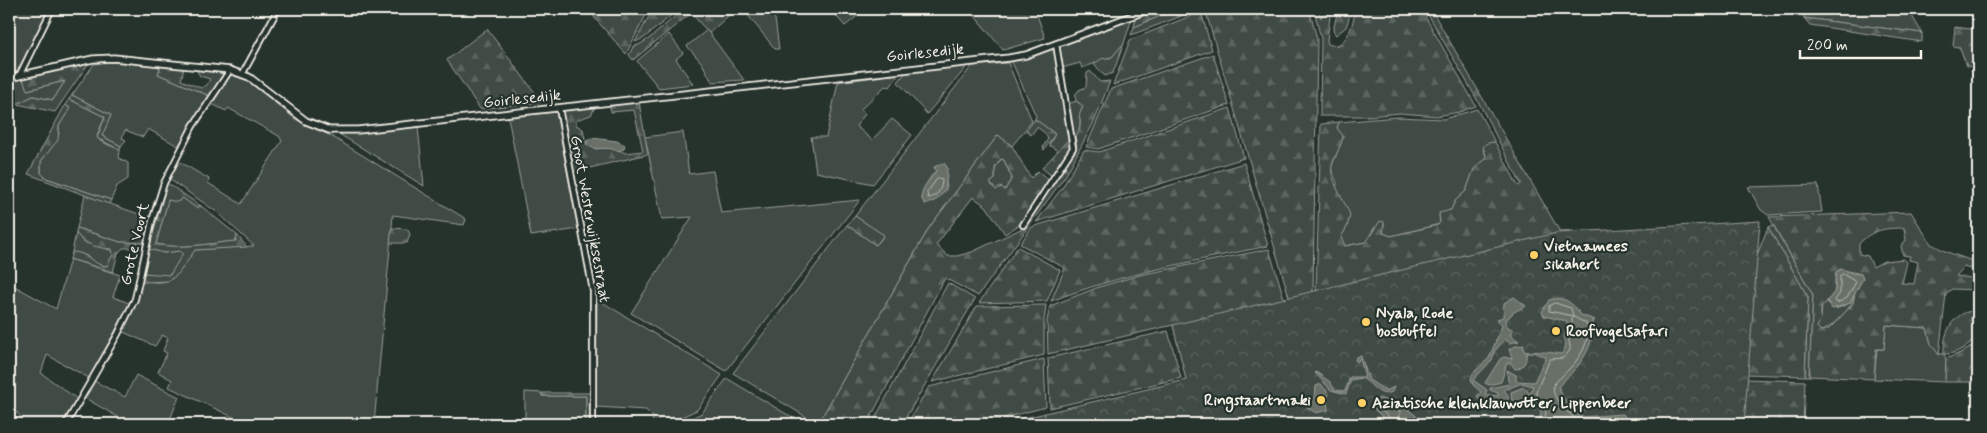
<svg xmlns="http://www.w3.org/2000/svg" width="1987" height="433" viewBox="0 0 1987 433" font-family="Mynerve,sans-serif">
  <defs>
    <pattern id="forest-firs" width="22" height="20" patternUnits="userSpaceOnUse" patternTransform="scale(1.25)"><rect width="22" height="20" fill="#414b45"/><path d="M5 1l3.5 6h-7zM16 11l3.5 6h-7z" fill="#5d6560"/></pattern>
    <pattern id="park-crowns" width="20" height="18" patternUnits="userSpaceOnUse" patternTransform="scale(1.25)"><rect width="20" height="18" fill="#414b45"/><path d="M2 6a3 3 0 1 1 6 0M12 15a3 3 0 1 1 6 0" fill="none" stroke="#5d6560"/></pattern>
  </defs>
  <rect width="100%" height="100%" fill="#26332d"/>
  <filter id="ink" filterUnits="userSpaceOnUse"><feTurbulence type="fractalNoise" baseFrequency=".02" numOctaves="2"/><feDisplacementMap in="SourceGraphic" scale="10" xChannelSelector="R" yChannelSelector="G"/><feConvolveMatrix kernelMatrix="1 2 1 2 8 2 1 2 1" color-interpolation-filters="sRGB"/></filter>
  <g filter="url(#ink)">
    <g fill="#414b45" stroke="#9a9e96" fill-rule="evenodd">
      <path d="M9,9H50L18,71L9,73Z"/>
      <path d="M743,9H767L775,19L779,49H775Z"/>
      <path d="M830,9H866L845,26Z"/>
      <path d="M969,9H1035L1045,38L1003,50Z"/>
      <path d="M1799,9H1908L1922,33L1804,18Z"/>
      <path d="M1172,11L1179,17L1131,35L1134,27Z"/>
      <path d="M1132,18L1124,43L1112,57L1082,68L1080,63L1062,68L1058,46Z"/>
      <path d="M707,30L744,80L712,82L702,63L687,46Z"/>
      <path d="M669,34L683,53L676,59L693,84L659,88L637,61Z"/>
      <path d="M1052,48L1057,58L1065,117L1073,143L1058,151L1049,145L1055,134L1035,119L1036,116L1011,60Z"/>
      <path d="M108,62L161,65L158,74L210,96L178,146L148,129L143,137L125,130L122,138L126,140L121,146L102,136L111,115L72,95L94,64Z"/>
      <path d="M1008,63L1032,121L1012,146L998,135L929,228L818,424L733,373L847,225L876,245L884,236L855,216L972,66ZM942,165L947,186L945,192L922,200C921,188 933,172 942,165Z"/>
      <path d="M965,65V69L927,114L898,82L906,72Z"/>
      <path d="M899,74L890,87L885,86L861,109L865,114L856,126L872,140L892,119L912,135L873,184L816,172L811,137H826L838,82Z"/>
      <path d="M233,75L249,81L295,119L331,136L466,219L464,225L393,215L374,424H248L169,387L172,380L158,372L167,353L163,351L168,338L162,335L155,346L121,331L132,310L142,282C149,280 154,283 161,282C179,281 183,260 195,250L254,246L217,212L169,179L178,161L209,179L208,183L241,204L282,141L279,136L228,108L226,111L212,104L230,76Z"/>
      <path d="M23,79L28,90L65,81L53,100L33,96L17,104L9,102V83Z"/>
      <path d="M69,99L105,117L97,135L100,141L120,150L119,158L128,163V179L117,186L111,200L46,178L41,173V161L52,147L59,133V126L70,108L65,105Z"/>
      <path d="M1077,101L1083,106C1078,116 1083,127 1075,137L1067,104Z"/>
      <path d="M1477,109L1495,142L1483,149L1487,158L1474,169L1466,191L1455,201L1451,210L1439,215L1440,224L1391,236L1383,233L1384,224L1374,228L1366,242L1345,246L1341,237L1347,227L1349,215L1336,191L1337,183L1331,168L1343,138L1337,128L1339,122L1397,117L1444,119Z"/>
      <path d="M556,112L578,229L531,236L508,117Z"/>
      <path d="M418,127L424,186L339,134Z"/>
      <path d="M683,132L689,174L713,171L721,213L860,200L726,371L631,313L692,217L662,219L645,137Z"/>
      <path d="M1001,159L1004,160L1012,178L1005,190H996L990,183L995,179V168Z"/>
      <path d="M1818,185L1822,212L1768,215L1761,210L1748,187Z"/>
      <path d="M85,195L150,218L145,243L120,242L77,228Z"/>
      <path d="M183,198L196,208L201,206L237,235L236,241C212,243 178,250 156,244L168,200L180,201Z"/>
      <path d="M1773,225L1813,295L1809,376H1805L1808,297L1768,227Z"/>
      <path d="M76,233L83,242L114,251L110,265C99,268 95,262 88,257C85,254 76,253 72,252Z"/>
      <path d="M149,249L164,253L179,251L183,253L174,271L165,277L144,273Z"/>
      <path d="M70,259L120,275L113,297L129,303L126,312L89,378L47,355L41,373L77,399L61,424H25L17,412L9,421V283L56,309Z"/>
      <path d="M1854,295C1856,304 1830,330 1821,331L1818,330L1817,324L1821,318L1822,305L1829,299L1828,304L1836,309L1848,304Z"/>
      <path d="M597,299L722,375L697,410L665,424H652L653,417L646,410L596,407Z"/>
      <path d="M1886,325L1927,328L1931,344L1939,354H1944L1946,359L1945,382L1874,379L1877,349H1884Z"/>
      <path d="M136,375L179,397L168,424H130L85,398L94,381L125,397Z"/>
      <path d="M727,378L728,379L803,424H677L702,413Z"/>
      <path d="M525,392L542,393V396H586V424L561,422V424H525Z"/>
    </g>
    <g fill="url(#forest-firs)" stroke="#9a9e96" fill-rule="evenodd">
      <path d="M602,9H649L626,54L593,16Z"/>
      <path d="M653,9H679L644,38L635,42Z"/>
      <path d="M688,9H736L709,33L691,13L633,60L629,55L633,47C655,40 667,18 688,9Z"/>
      <path d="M1158,9H1200L1179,17L1172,11L1134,27L1136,17Z"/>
      <path d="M1205,9H1309L1317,39L1313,292L1316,291L1321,124L1339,122L1337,128L1343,136C1342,145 1335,155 1332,165C1329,180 1345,201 1350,215L1347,227L1341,237L1345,246L1366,242L1380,221L1384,222L1383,233L1391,236L1438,225L1440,222L1439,213L1451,210L1455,201L1466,191L1474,169L1487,158L1483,147L1487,143L1495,142L1518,186L1521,184L1479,103L1425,9H1431L1560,232L1589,231L1592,233L1191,398L1173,325L1048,354L1047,321L1050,306L1099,287L1140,275L1269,249L1284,298L1289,297Z"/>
      <path d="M1314,9H1319L1321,18L1325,10L1331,9L1327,40L1328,44C1347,52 1353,22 1356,9H1421L1476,106L1459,112L1437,116L1400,113L1369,116H1320L1321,39Z"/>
      <path d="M1338,9H1352L1346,27L1336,35L1333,31Z"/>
      <path d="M1201,12L1212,50L1113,85L1130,40Z"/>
      <path d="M1804,18L1922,33V42L1810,25Z"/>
      <path d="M1955,27L1978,30V68L1967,66L1959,47L1953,46Z"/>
      <path d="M487,29L542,102L480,109L447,60Z"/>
      <path d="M1124,43L1113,73L1105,76L1094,64L1101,59L1112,57Z"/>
      <path d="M1213,54L1229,105L1098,149L1086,147L1111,89Z"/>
      <path d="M88,64L55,112L17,104L33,96L53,100L65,81L27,90L23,79Z"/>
      <path d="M161,65L184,68L181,80L201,88L207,85L210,79L200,76L196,69L218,72L224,75L210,96L158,74Z"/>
      <path d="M1090,71L1100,82L1110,81L1095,120L1066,175L978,296L945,278L867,424H818L929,228L998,135L1012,146L1031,178L1038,171L1050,181L1022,223L1005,234L986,206L973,197L936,245L948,256H957L972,252L1025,227L1077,146L1075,137C1080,131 1082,124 1079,116L1083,106L1076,101L1075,95L1079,90L1086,87L1087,73ZM1001,159L1004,160L1012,178L1005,190L1001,187L996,190L990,183L995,179V168Z"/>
      <path d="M72,95L111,115L102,136L121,146L120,150L97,138L105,117L69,99Z"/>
      <path d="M639,102L648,154L573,172L570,155L579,145L587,141V145L596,149L612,147L625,153L643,151L634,110L611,112L610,106Z"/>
      <path d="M65,105L70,108L59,126L58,140L41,161V173L46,178L111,200L109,204L28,174Z"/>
      <path d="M595,107L591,115L576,120V125L583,129L585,139L567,141L562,111Z"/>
      <path d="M1230,108L1244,158L1036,222L1062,188L1084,150L1099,152Z"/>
      <path d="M1035,119L1055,134L1044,150L1043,147L1048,139L1045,133L1037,127L1031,135L1026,131Z"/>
      <path d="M1068,140L1072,147L1053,177L1042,168Z"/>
      <path d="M1244,163L1268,246C1195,261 1121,274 1051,301L1065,268L1020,244L1032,227Z"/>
      <path d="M167,183L201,206L196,208L183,198L177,202L168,200L156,244C178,250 212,243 236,241L237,235L247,247L195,250L179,273L169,281L142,282L144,273L170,275L183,253L179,251L164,253L149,249Z"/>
      <path d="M1911,212L1931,244L1947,252L1978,263V276L1973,270L1964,267L1956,276L1978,279V290L1952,289L1946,294L1939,355L1931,344L1927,328L1886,325L1884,349H1876L1874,379L1809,376L1813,295L1769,217ZM1904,228L1906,240L1901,246L1903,255L1910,256L1909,260L1918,262L1914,284L1902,283L1907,262L1904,259L1884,261L1873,267L1868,256L1859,254V244C1872,229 1886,228 1904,228ZM1840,269L1861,274L1863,278L1855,292L1853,304L1829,329L1821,331L1817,327L1821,318V308L1835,292V275Z"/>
      <path d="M855,216L884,235L876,245L847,225Z"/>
      <path d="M1768,227L1808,297L1805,376L1745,374L1751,270Z"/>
      <path d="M77,228L120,242L145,243L143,248H123L118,253L113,272L70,259L72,252C88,252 92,265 107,266L113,254L112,249C98,248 84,245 76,233Z"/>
      <path d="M392,228L407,229L410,234L407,243H390Z"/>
      <path d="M1018,247L1060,270L1047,301L979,303Z"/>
      <path d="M948,283L975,299L902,424H872Z"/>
      <path d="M1046,305L1044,321V355L932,382L977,306Z"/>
      <path d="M1972,311H1978V337C1970,345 1956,355 1944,354C1943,335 1951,314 1972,311Z"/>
      <path d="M1168,331L1181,378L1050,408L1048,358Z"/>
      <path d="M1978,342V382H1945L1946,359L1965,351Z"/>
      <path d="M1044,359L1046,407L980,424H907L929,387Z"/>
      <path d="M1744,379L1805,381L1803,424H1742Z"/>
      <path d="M542,393H590V424H586V396H542Z"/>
      <path d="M1046,413V424H998Z"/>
    </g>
    <path fill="url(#park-crowns)" stroke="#9a9e96" d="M1760,221L1744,424H1044L1045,413L1186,380L1173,325L1556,233Z"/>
    <g fill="#676f68" stroke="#9fa39b">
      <path d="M591,138L617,141L625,145L624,149L617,151C607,145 596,152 587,145V140Z"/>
      <path d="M944,163L947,167C947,185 946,200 925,204C915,192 930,181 936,171L934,167Z"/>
      <path d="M1842,269L1851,273L1861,274L1863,278L1850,303L1832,309L1827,301L1835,292L1836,272Z"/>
      <path d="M1514,297L1526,306L1514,312L1506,320L1507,326L1513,330L1510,335L1519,341L1510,343L1505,339L1494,352L1492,360L1473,380L1487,390L1485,395L1498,396V393L1490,390V388L1510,384L1508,381L1507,370L1516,375V381L1534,382L1546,357L1533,352L1526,354C1527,362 1523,368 1515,369L1511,363H1507L1501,382L1489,385L1485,383L1500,359L1504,357L1512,359L1509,349L1516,346L1525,345L1523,348L1525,352C1529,350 1555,353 1562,354L1566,345C1561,336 1568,330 1567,321L1544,316L1542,312L1549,300C1565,295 1573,304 1581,315L1595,320L1592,321C1596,351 1576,368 1558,387L1568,406L1581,417L1623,414L1630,424H1539L1541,412L1531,396L1527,403L1512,401L1511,392L1524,387L1530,394L1533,386L1522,383L1504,390L1508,395V400L1485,401L1479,400L1477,396L1481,392L1473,385L1471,379L1473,373L1489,358L1502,326L1497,319L1503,317L1504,303Z"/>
      <path d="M1361,356L1369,380L1386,391L1394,387L1392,392C1378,399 1372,382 1361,378L1351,380L1346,394L1331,390L1315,373L1316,372L1330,382L1335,390L1345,391L1350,377H1365L1360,359L1357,362L1355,360L1356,357Z"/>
      <path d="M1321,384L1329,394L1327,399L1328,410L1316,413L1308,408L1305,402L1315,397L1316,386Z"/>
      <path d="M1379,398L1405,407L1420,419V424H1413L1406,419L1402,421V424H1389L1375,410L1374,402Z"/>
    </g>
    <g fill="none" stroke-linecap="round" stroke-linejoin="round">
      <g stroke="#bcbdb5" stroke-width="1">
        <path d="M938,178L942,179C942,188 938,197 928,198L927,193Z"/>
        <path d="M1843,274L1856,282L1847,298L1837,303L1835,300L1840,293V276Z"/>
        <path d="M1555,303L1571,308L1573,316L1549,311V306Z"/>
        <path d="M1383,404L1401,412L1396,421H1393L1380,409V405Z"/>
        <path d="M1545,424L1546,410L1536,392L1550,359L1563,358C1576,347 1567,345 1569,336C1571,329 1573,326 1572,319L1574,317L1587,324C1591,351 1571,367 1554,384C1549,397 1569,414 1579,421L1620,420L1625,424"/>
      </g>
      <defs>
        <g id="street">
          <path d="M243,73L278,9"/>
          <path d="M19,76L52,9"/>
          <path d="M559,108L593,291V424"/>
          <path d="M1023,225L1073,148L1056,44"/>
          <path d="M66,424L118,334L135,299L152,221L164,183L193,126L230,70"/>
        </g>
        <path id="secondary" d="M9,78L93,59L114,58L230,70L249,77L306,121L329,130H358L1009,58L1026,55L1150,9"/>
      </defs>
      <use href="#street" stroke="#f4f1e8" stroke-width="8"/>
      <use href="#secondary" stroke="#f4f1e8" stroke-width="9"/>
      <use href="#street" stroke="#26332d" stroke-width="4.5"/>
      <use href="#secondary" stroke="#26332d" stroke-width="5.5"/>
    </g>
  </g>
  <g fill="#ffd166" stroke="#26332d" stroke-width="2">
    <circle cx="1534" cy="255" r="5"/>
    <circle cx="1366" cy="322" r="5"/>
    <circle cx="1556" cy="331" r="5"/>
    <circle cx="1321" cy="400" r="5"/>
    <circle cx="1362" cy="403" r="5"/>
  </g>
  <g text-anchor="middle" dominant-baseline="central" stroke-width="4.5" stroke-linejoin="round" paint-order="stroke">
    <g font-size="16" fill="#f4f1e8" stroke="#26332d">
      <text transform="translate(925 53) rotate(-6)">Goirlesedijk</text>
      <text transform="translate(522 99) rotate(-6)">Goirlesedijk</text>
      <text transform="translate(590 219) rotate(80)">Groot Westerwijksestraat</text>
      <text transform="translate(135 244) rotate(-77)">Grote Voort</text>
    </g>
    <g font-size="16" font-weight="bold" fill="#f4f1e8" stroke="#26332d" text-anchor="start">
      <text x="1544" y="246">Vietnamees<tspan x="1544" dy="18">sikahert</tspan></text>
      <text x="1376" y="313">Nyala, Rode<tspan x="1376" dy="18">bosbuffel</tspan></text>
      <text x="1566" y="331">Roofvogelsafari</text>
      <text x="1311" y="400" text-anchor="end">Ringstaartmaki</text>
      <text x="1372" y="403">Aziatische kleinklauwotter, Lippenbeer</text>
    </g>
  </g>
  <rect width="1987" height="433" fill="none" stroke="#26332d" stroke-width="30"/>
  <rect x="15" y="15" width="1957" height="403" fill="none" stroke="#f4f1e8" stroke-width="2" filter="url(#ink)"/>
  <path d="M1800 50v8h121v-8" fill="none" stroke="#f4f1e8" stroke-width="2.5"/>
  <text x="1807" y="50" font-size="15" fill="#f4f1e8" stroke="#26332d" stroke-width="4" paint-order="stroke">200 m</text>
</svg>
